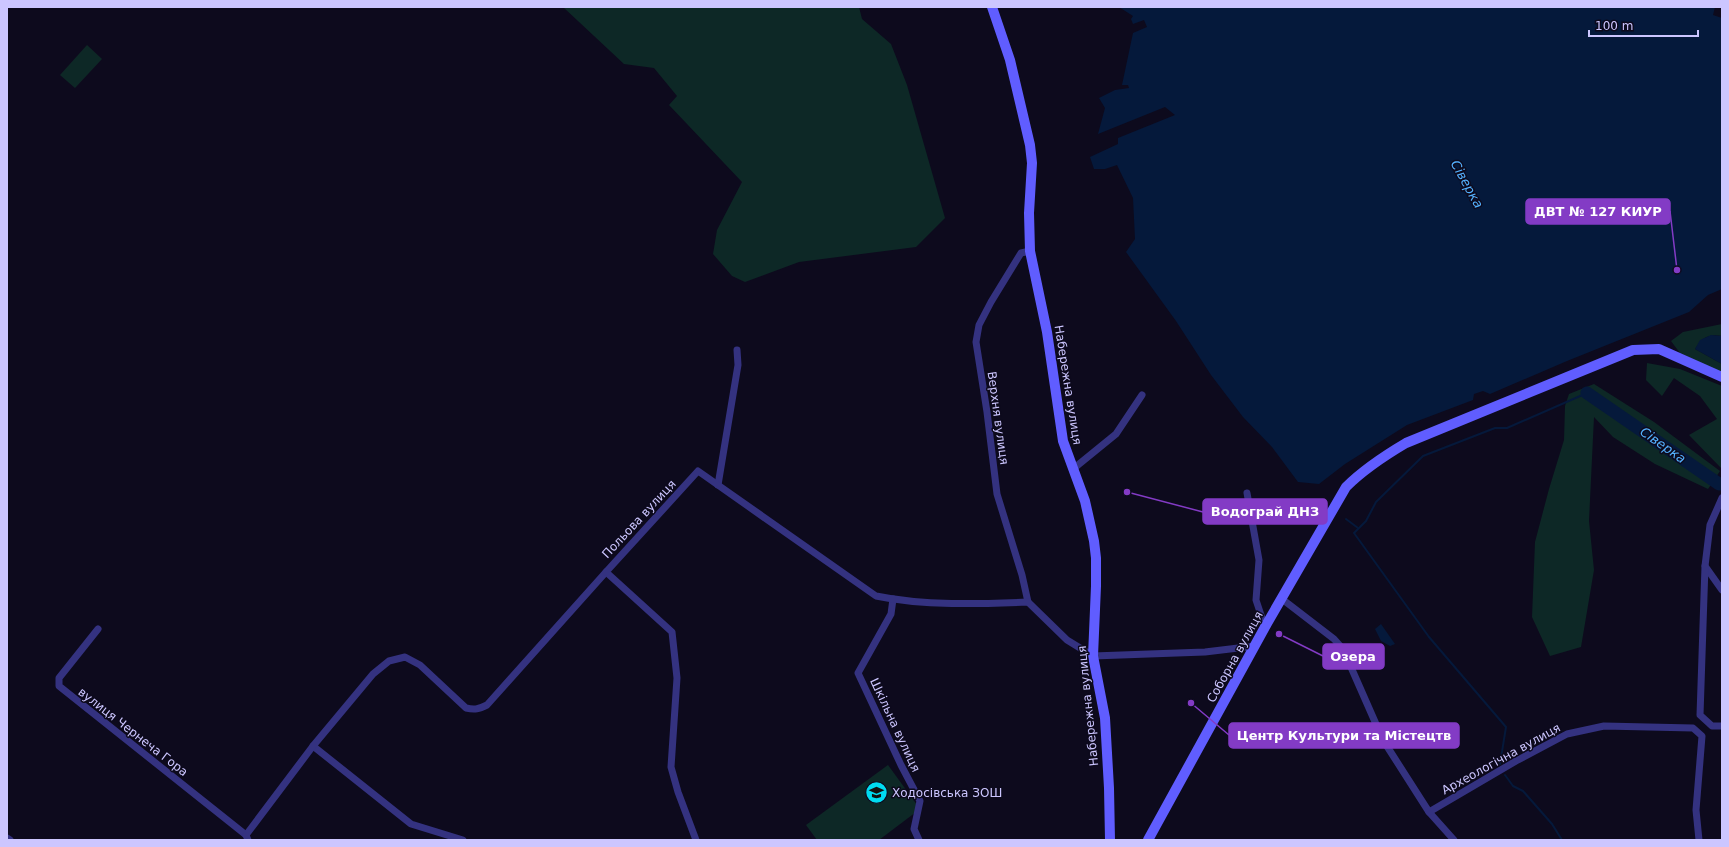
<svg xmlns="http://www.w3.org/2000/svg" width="1729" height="847" viewBox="0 0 1729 847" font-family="'DejaVu Sans',sans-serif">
  <rect width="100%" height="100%" fill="#0d0a1d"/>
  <g fill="#0d2826">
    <path d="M563,7H859L862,19L891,44L907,85L945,218L916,247L799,262L745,282L732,276L713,254L717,230L742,182L669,105L677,96L654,68L624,64Z"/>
    <path d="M87,45L102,59L75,88L60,75Z"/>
    <path d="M1722,324V336C1708,333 1702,338 1695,349L1722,364V373L1680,353L1671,341L1683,332Z"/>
    <path d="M1647,363L1680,369L1722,386V469L1689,435L1717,419L1700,396L1674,378L1662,396L1646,380Z"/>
    <path d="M1594,384L1654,422L1720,471L1708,489L1655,464L1613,437L1594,417L1589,521L1594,570L1581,647L1550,656L1532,617L1535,542L1549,489L1564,440L1565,406L1569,394Z"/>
    <path d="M888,765L920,809L879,840H817L806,825Z"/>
  </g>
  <g fill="#05193b">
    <path d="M1119,7H1715L1713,15L1722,18V289L1708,295L1689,312L1567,361L1490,394L1483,391L1474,394L1473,400L1407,425L1345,464L1319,484L1298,482L1272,447L1243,417L1211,375L1176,321L1126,252L1135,239L1133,198L1117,165L1105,169H1094L1090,157L1118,144V138L1175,115L1165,107L1098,134L1105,108L1099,98L1115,90L1129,88L1128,85H1122L1133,33L1147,27L1144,20L1133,24L1131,19L1133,16Z"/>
    <path d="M1711,335L1722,336V364L1695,349L1700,340Z"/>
    <path d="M1381,624L1395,644L1390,646L1381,641L1375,629Z"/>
  </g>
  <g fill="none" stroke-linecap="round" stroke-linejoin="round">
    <g stroke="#05193b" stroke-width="2">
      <path d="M1346,519L1358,528"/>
      <path d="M1500,764L1506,727L1429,637L1354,533L1366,521L1376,502L1423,456L1495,428H1507L1587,393"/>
      <path d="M1505,775L1513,786L1523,791L1552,824L1562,840"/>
    </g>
    <path stroke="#05193b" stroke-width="13" d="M1587,393L1719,484"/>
    <g stroke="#343280" stroke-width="7">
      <path d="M1073,469L1116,434L1142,395"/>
      <path d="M718,485L738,365L737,350"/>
      <path d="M1247,493L1259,560L1256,600L1265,627"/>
      <path d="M1722,498L1710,525L1705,566L1722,590"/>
      <path d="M1705,566L1700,715L1712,726H1722"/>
      <path d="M893,599L891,614L858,673L901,765L920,801L914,829L919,840"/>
      <path d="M1282,599L1334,639L1343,649L1383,740L1429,812L1454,840"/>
      <path d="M1028,602L1022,575L997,494L987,412L976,342L979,325L991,302L1021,253L1030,251"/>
      <path d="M98,629L59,678V686L246,835L248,840"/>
      <path d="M313,746L411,824L463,840"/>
      <path d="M1429,812L1516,761L1567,734L1604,726L1693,728L1702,736L1696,810L1699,840"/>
      <path d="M246,835L313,746L373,674L389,661L405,657L420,665L466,708C475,710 479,709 487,705L606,572"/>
      <path d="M7,838L10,840"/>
      <path d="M696,840L678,792L671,767L677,678L672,632L606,572L698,471L876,596C924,606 979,604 1028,602L1067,640L1093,656L1205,652L1255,646"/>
    </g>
    <g stroke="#605dff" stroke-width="10">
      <path d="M992,7L1010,60L1030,145L1032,163L1029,213L1030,251L1047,332L1063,441L1085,501L1094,541L1096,558V586L1093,656L1105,718L1109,788L1110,840"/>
      <path d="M1148,840L1265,627L1346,487C1364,469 1384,456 1406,443L1633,350L1659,349L1722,377"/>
    </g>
  </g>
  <defs>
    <symbol id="school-disc" viewBox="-11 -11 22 22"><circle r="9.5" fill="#00dbf1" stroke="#0d0a1d"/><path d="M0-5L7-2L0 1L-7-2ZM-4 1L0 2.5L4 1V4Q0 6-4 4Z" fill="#111"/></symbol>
  </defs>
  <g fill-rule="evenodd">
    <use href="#school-disc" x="864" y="780" width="25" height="25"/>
  </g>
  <g text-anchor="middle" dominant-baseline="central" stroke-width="3" stroke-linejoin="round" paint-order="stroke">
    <g font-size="12" fill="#ccc6ff" stroke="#0d0a1d">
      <text transform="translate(1068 385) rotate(81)">Набережна вулиця</text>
      <text transform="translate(998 418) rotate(82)">Верхня вулиця</text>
      <text transform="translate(639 519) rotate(-47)">Польова вулиця</text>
      <text transform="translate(1235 657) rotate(-61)">Соборна вулиця</text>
      <text transform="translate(1088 706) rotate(-96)">Набережна вулиця</text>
      <text transform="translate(895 725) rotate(65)">Шкільна вулиця</text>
      <text transform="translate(133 732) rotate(38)">вулиця Чернеча Гора</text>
      <text transform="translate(1501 759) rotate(-29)">Археологічна вулиця</text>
    </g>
    <g font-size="12" fill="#ccc6ff" stroke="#0d0a1d" text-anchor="start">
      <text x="892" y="793">Ходосівська ЗОШ</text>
    </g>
    <g font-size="13" font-style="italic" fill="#54b1ff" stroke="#0d0a1d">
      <text transform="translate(1467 184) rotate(61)">Сіверка</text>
      <text transform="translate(1663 445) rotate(35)">Сіверка</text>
    </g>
  </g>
  <path fill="none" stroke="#833bc5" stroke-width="1.5" d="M1677 270L1670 211M1127 492L1203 512M1279 634L1323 656M1191 703L1229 735"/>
  <g fill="#833bc5" stroke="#0d0a1d" stroke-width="1.5">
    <circle cx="1677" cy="270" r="4"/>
    <circle cx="1127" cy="492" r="4"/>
    <circle cx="1279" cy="634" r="4"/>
    <circle cx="1191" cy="703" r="4"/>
  </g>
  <g fill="#833bc5" stroke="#833bc5" stroke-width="1.5">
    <rect x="1526" y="199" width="144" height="25" rx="4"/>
    <rect x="1203" y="499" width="124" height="25" rx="4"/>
    <rect x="1323" y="644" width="61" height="25" rx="4"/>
    <rect x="1229" y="723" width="230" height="25" rx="4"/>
  </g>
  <g font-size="13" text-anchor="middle" font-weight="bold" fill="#fff">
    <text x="1598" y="216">ДВТ № 127 КИУР</text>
    <text x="1265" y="516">Водограй ДНЗ</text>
    <text x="1353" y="661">Озера</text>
    <text x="1344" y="740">Центр Культури та Містецтв</text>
  </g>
  <rect width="1729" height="847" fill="none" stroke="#ccc6ff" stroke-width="16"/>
  <path d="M1589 30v6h109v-6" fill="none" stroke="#ccc6ff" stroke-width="2"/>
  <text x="1595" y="30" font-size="12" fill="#ccc6ff" stroke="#0d0a1d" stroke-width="3" paint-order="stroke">100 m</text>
</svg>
